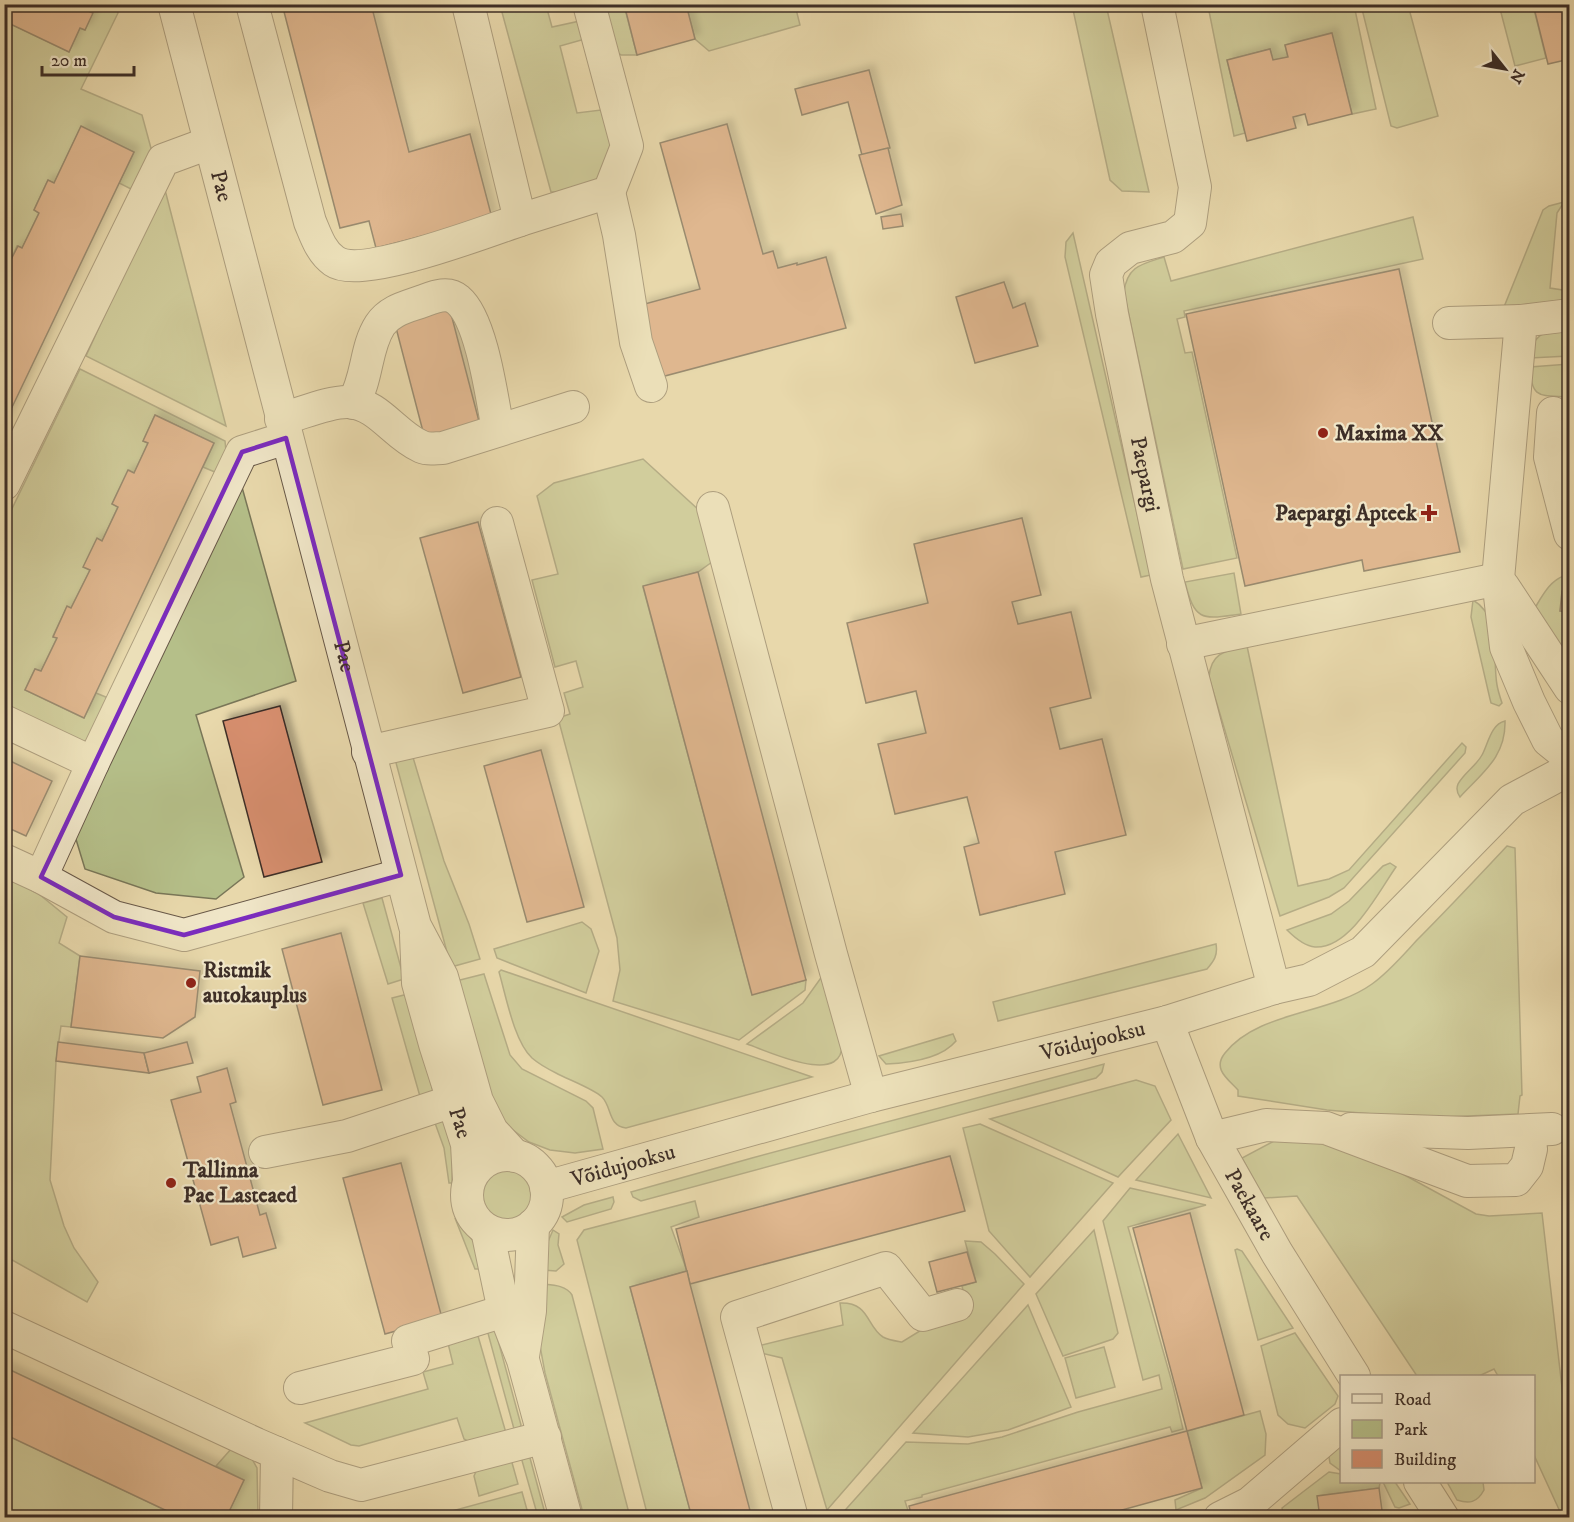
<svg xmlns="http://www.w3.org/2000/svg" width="1574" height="1522" viewBox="0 0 1574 1522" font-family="'IM FELL DW Pica',serif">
  <defs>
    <filter id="shadow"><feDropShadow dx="5.5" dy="-5.5" stdDeviation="3" flood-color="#0004"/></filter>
  </defs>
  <rect width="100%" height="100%" fill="#e8d8ab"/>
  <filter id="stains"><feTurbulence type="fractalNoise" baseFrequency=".00333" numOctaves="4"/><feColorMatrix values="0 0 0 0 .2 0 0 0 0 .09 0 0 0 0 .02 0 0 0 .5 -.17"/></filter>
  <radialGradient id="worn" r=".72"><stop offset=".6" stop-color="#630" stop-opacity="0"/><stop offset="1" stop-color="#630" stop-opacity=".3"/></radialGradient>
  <g fill="#b5bf89" stroke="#797658" stroke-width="1.5">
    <path d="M1217,4L1354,5L1376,109L1352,114L1331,33L1285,45L1288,57L1273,60L1270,49L1227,60L1245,133L1234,136L1209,11L1218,9Z"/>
    <path d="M85,5H116L118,13L81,89L142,115L152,152L131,189L119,183L134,152L81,127L54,183L48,180L34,210L39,213L22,248L17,246L5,273V21L69,52L80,28L85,30L92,13L88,11L90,7Z"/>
    <path d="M500,5H546L552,27L580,21L585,39L560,46L577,113L601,110L612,150L597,182L581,192H551Z"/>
    <path d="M599,5H624L637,55H621L610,48Z"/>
    <path d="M686,5H795L800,25L709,51L695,39Z"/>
    <path d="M1072,5H1106L1149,192L1122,191L1110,180Z"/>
    <path d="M1361,5H1408L1438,116L1397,128L1391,126Z"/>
    <path d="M1499,5H1533L1546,58L1515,66Z"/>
    <path d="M164,186L226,426L86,356Z"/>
    <path d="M1564,202L1557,213L1550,288L1569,291V303L1504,307L1543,210L1549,206Z"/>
    <path d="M1413,217L1423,259L1184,311L1185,317L1177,319L1185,353L1192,352L1237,558L1183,569L1124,292C1127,266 1142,264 1164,257L1171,281Z"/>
    <path d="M1073,233L1151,575L1141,577L1065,257L1066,242Z"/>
    <path d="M1569,328V356L1530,358C1533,331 1546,332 1569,328Z"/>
    <path d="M1569,364V397C1541,395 1531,400 1530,367Z"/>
    <path d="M80,369L225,441L227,462L222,475L203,467L214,443L155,415L143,441L148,443L134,473L129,470L112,504L118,507L102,541L97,539L84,567L90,570L71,608L67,607L53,636L57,638L41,671L35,669L25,690L84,718L96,693L113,700L93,739L72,744L5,710L4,525Z"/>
    <path d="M643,459L701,512L712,562L698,572L643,587L752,994L806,980L805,990L739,1040L613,1001L620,970L617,938L558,718L570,714L564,693L583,687L576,661L555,667L532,580L558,574L537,496L554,483Z"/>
    <path d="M240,480L296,681L196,715L244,877L216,899L156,893L85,869L75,836Z"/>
    <path d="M1234,573L1241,614C1203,619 1195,623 1185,582Z"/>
    <path d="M1564,576L1569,577V664L1531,614C1540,601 1548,581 1564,576Z"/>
    <path d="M1473,600C1502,617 1492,656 1497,685C1498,691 1500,697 1502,703L1499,706L1491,703L1490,699L1471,617Z"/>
    <path d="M1247,646L1298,886L1329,879L1349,870L1462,743L1466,747L1465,753L1344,888L1329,897L1280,916L1209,677C1211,652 1226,651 1247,646Z"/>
    <path d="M1505,721C1506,757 1482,773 1460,797C1457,793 1456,789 1458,784C1464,773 1476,766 1482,755C1488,744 1491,724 1505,721Z"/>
    <path d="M412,754L444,861L469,924L480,959L451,967L395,759Z"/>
    <path d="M1507,846L1515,848L1522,1095L1520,1096L1518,1114L1417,1118L1327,1110L1238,1096V1090C1228,1079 1212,1069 1225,1053C1258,1011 1329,1015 1372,984C1389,972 1404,954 1418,939C1448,909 1477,878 1507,846Z"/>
    <path d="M1390,863L1396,867C1379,891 1350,949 1315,947C1304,946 1294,937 1287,930L1331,914L1349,901L1383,866Z"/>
    <path d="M5,870L18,877L67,917L59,943L80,956L71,1027L61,1026L56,1061L50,1180L64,1226L74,1248L98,1282L87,1302L5,1256Z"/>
    <path d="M382,898L404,979L388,984L363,903Z"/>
    <path d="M582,922L591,929L599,951L586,993L497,958L494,949Z"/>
    <path d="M1216,944C1218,955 1214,961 1207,969L998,1021L993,1002Z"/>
    <path d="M501,970L812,1077L626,1128C608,1126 612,1107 602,1097C594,1089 567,1079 556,1073C548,1069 539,1064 532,1058C514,1041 506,996 499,972Z"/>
    <path d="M484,974L510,1055L522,1069L586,1101L593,1108L603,1149L575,1153L550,1150L529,1142L509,1127L493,1106L452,982Z"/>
    <path d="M823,975L842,1043C844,1088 768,1051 747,1044L803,1003Z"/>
    <path d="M408,994L434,1095L421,1100L392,998Z"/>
    <path d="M953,1034L956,1041C941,1059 909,1063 886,1064L879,1056Z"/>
    <path d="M1104,1064L1102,1072L1096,1078L641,1201L633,1197L631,1192L752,1158Z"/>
    <path d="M1136,1080L1155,1086L1171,1120L1118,1177L990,1119Z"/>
    <path d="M443,1120L453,1135L452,1183H449L444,1148L435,1123Z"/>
    <path d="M980,1124L1113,1183L1030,1277L989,1231L963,1128Z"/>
    <path d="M1178,1134L1211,1198L1136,1180Z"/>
    <path d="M1311,1136L1377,1160L1476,1214L1489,1216L1542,1213L1569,1449V1517H1559L1562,1516L1534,1455V1376H1498L1494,1369L1479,1376H1417L1297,1196L1264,1198L1242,1158L1280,1138Z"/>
    <circle cx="508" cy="1195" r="25"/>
    <path d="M1130,1188L1206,1205L1128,1227L1173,1386L1183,1429L1172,1432L1170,1427L922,1495V1497L905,1501L910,1517H839L906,1442L968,1444L1002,1437L1078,1412L1162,1389L1159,1375L1143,1380L1103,1221Z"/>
    <path d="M613,1197L614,1202L611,1209L567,1222L562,1217L584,1205Z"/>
    <path d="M695,1201L699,1217L671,1227L687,1271L630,1287L692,1517H648L577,1240L584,1230Z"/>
    <path d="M455,1218L478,1247L490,1269H475Z"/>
    <path d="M553,1230L559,1234L558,1245L564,1264L556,1271L543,1270L544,1251Z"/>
    <path d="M1094,1230L1118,1333L1113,1339L1063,1356L1036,1294Z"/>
    <path d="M965,1241L981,1242L995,1254L1024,1284L827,1510L782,1358L761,1353L758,1346L843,1325L840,1303C870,1302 866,1326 883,1337C888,1340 896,1341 902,1342L923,1329L969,1316L962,1286L976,1282Z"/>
    <path d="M1237,1249L1242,1251L1293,1328L1258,1340L1235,1250Z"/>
    <path d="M542,1284C552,1285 566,1285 572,1295L630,1517H584L545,1373L540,1346Z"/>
    <path d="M1028,1305L1071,1407L1008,1430L968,1437L913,1433Z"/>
    <path d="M486,1326L495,1329L521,1425L519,1429H514Z"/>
    <path d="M476,1329L506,1433L471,1443L464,1439L457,1418L359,1446L351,1445L305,1423L428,1389L423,1372L453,1364L447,1339Z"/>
    <path d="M1295,1333L1338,1396L1335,1404L1305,1428L1288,1424L1278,1415L1261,1346Z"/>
    <path d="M1104,1347L1115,1387L1076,1398L1065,1358Z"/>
    <path d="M1260,1411L1266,1434L1265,1455L1205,1498L1176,1510L1175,1500L1202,1488L1187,1431Z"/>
    <path d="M5,1434L182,1518H5Z"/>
    <path d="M1341,1441V1471L1330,1463L1328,1451Z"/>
    <path d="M232,1448L252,1459L257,1468L258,1517H226L244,1480L216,1466Z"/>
    <path d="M527,1455L530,1458L546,1517H538L521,1457Z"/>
    <path d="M511,1459L518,1484L479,1496L474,1476L477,1469Z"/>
    <path d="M1329,1472L1341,1474L1342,1482L1380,1483L1379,1488L1318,1496L1320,1517H1284L1282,1508Z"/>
    <path d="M1383,1482H1395L1410,1504L1399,1508L1395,1507Z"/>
    <path d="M1447,1482H1483L1484,1490C1477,1503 1469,1504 1457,1500Z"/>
    <path d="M522,1492L529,1517H430Z"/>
  </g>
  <g fill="#d68e6e" stroke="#3d2e27" stroke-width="1.5" filter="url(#shadow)">
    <path d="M4,4H85L90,7L88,11L93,13L85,30L80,28L69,52L4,21Z"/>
    <path d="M282,4H371L409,152L470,134L492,218L376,248L369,221L340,228Z"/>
    <path d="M624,4H686L695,39L637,55Z"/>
    <path d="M1533,4H1570V59L1548,64Z"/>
    <path d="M1332,33L1352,114L1308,125L1305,114L1293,117L1296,128L1247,141L1227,60L1270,49L1273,60L1288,57L1285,45Z"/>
    <path d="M869,70L890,148L862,155L848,102L802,115L795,89Z"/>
    <path d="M727,124L763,254L773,251L778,268L797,263V265L826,257L846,328L661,377L641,305L700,289L660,143Z"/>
    <path d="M81,126L134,152L4,424V289L9,279L4,277V273L18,246L22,248L39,213L34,210L48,180L54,183Z"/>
    <path d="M888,148L902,205L876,214L859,155Z"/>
    <path d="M901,214L903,226L883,229L881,217Z"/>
    <path d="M1399,269L1460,552L1364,571L1362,560L1245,586L1186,314Z"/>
    <path d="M1004,282L1013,308L1025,303L1038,346L975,363L956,297Z"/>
    <path d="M449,306L481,429L426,443L394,320Z"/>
    <path d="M155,415L214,443L84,718L25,690L35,669L41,671L57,638L53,637L67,606L71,608L90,570L83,567L97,538L102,541L118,507L112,504L128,470L134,473L148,443L143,441Z"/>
    <path d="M1022,518L1041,595L1012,602L1018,624L1071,612L1091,698L1050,708L1060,749L1102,739L1126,835L1055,852L1065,894L980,915L964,847L979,843L967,797L895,814L878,744L926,733L916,691L866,703L847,623L928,603L914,544Z"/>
    <path d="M478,522L521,677L463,693L420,538Z"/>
    <path d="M698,572L806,980L752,995L643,586Z"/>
    <path d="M1562,591L1570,592V612L1560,611Z"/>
    <path d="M280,706L322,862L264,877L223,721Z"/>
    <path d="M541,750L584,907L527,922L484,766Z"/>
    <path d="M4,758L52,781L26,836L4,826Z"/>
    <path d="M341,933L382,1090L323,1105L282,949Z"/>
    <path d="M80,956L200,971L195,1017L163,1038L71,1027Z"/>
    <path d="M58,1042L144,1053L149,1073L56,1061Z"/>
    <path d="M187,1042L193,1063L149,1073L144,1053Z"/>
    <path d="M227,1068L236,1102L230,1104L260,1215L266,1213L276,1248L243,1257L238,1237L211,1245L171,1100L201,1092L197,1077Z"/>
    <path d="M950,1156L965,1211L690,1284L676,1229Z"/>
    <path d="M401,1163L442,1318L385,1334L343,1178Z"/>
    <path d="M1190,1213L1244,1415L1187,1431L1133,1228Z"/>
    <path d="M967,1252L976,1282L937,1292L929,1262Z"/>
    <path d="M687,1271L690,1284L752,1518H692L630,1287Z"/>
    <path d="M4,1367L244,1480L226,1518H182L4,1434Z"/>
    <path d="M1187,1431L1202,1488L1093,1518H912L909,1506Z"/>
    <path d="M1379,1488L1383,1518H1320L1317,1496Z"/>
  </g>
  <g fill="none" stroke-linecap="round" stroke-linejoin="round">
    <defs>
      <g id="minor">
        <path id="s1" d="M174,4L415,926L442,977L477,1101L492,1131L515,1156"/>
        <path d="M252,4L310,222C316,236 321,252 334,261C361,280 487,231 520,220"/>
        <path d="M468,4L520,220L609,192L627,146L589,4"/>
        <path id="s2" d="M1157,4L1195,187L1190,223L1173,237L1130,248L1111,263L1106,275L1112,314L1167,579L1274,988"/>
        <path d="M609,192L619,235L636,342L651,386"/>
        <path d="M1570,315L1521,321L1498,579L1506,647L1529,702L1548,740L1570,758"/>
        <path d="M1449,323L1521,321"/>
        <path d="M353,403C368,379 365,348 380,325C390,310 407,307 423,301C434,297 448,291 458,300C482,320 492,399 498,430"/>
        <path d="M1553,413L1550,457L1570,534"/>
        <path d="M281,419C301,414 329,401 349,402C378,404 395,435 420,446C427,450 435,448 443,448L573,407"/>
        <path d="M4,484L163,160L209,143"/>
        <path d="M713,508L831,954L871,1096"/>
        <path d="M1503,586L1570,688"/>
        <path d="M1183,644L1498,579"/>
        <path d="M4,721L93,763"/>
        <path d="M368,752L548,711L497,523"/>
        <path d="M4,860L41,877L114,917L184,935L401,875"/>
        <path d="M41,877L93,763L242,452L286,438"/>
        <path id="s3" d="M416,935L418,983L435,1044L467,1144L469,1180"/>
        <path id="s4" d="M1167,1022L1212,1138L1277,1253L1354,1376"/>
        <path d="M1351,1129L1468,1133L1552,1129"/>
        <path d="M1212,1138L1266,1125L1326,1128L1467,1181L1516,1180L1527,1166L1531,1149"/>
        <path d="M265,1152L347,1136L471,1095"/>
        <circle cx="507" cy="1195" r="40"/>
        <path id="s5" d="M546,1187L871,1096L1167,1022L1274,988L1309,980L1363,952L1512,800L1570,769"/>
        <path d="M487,1230L504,1311L523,1360L566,1518"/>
        <path d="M4,1327L256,1444L330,1476L361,1485L545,1437"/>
        <path d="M523,1356L530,1311L533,1225"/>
        <path d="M300,1388L413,1359L408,1341L504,1311"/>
        <path d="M1420,1482L1443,1518"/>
        <path d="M276,1518L277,1453"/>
        <path d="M792,1518L737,1317L886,1268L923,1315L957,1305"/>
        <path d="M1220,1518L1250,1503L1342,1424"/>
      </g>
    </defs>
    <use href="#minor" stroke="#685848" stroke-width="34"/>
    <use href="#minor" stroke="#f0e6c8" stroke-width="32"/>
  </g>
  <path d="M0 0H1574V1522H0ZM286,438L401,875L184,935L114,917L41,877L242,452Z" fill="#e8d8ab" fill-opacity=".55" fill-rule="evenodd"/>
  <path fill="none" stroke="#7b2cbf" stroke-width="4.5" stroke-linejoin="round" d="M286,438L401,875L184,935L114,917L41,877L242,452Z"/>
  <g fill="#8f2418" stroke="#f0e6c8" stroke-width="2">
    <circle cx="1323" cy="433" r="6"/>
    <path d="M1426 504h6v6h6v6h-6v6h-6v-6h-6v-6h6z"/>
    <circle cx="191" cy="983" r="6"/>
    <circle cx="171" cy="1183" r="6"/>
  </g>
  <g text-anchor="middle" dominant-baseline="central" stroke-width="4.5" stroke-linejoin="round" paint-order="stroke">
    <g font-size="22" fill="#3d2e27" stroke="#f0e6c8">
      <text stroke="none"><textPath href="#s1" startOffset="188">Pae</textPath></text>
      <text stroke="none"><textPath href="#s2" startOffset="530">Paepargi</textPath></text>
      <text stroke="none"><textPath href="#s1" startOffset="674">Pae</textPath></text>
      <text stroke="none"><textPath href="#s5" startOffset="566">Võidujooksu</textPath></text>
      <text stroke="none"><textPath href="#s3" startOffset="194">Pae</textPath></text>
      <text stroke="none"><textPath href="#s5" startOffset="80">Võidujooksu</textPath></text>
      <text stroke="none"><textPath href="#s4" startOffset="201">Paekaare</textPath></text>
    </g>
    <g font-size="22" font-weight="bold" fill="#3d2e27" stroke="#f0e6c8" text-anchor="start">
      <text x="1335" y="433">Maxima XX</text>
      <text x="1417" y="513" text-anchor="end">Paepargi Apteek</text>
      <text x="203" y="970">Ristmik<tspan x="203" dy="25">autokauplus</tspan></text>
      <text x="183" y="1170">Tallinna<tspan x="183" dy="25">Pae Lasteaed</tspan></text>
    </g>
  </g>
  <rect width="1574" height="1522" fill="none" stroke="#e8d8ab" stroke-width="24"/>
  <rect x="6" y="6" width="1562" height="1510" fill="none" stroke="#3d2e27" stroke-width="3"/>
  <rect x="12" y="12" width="1550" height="1498" fill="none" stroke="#3d2e27" stroke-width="1.5"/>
  <rect x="1340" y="1375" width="195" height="108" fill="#f0e6c8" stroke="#a89c88" stroke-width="1.5"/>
  <rect x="1352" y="1394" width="30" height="9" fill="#f0e6c8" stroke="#a89c88" stroke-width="1.5"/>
  <text x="1394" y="1405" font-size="18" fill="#3d2e27">Road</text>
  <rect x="1352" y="1420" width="30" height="18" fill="#b5bf89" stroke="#a89c88" stroke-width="1.5"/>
  <text x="1394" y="1435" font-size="18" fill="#3d2e27">Park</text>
  <rect x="1352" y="1450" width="30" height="18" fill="#d68e6e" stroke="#a89c88" stroke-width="1.5"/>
  <text x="1394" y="1465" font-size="18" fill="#3d2e27">Building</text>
  <g transform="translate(1505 69) rotate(121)" stroke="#f0e6c8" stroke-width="4.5" paint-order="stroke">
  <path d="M0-4.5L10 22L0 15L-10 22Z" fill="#3d2e27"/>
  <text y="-9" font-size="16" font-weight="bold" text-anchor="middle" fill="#3d2e27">N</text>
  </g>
  <path d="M42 66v9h92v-9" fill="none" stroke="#3d2e27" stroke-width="3"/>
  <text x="51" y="66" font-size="18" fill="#3d2e27" stroke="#f0e6c8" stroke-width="4.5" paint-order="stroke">20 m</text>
  <rect width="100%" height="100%" filter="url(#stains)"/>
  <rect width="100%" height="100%" fill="url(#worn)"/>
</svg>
